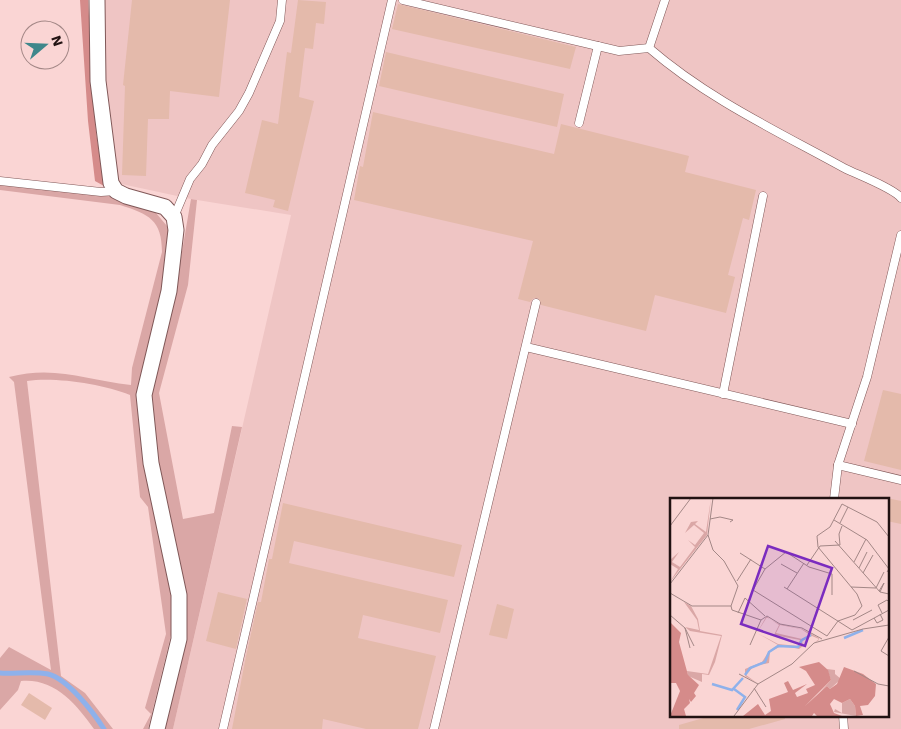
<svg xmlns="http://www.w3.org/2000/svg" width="901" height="729" viewBox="0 0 901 729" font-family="'Work Sans',sans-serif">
  <rect width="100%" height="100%" fill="#fad5d4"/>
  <path fill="#efc5c4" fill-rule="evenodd" d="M100,0H901V729H173L291,215L191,199L117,183L104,114ZM671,499H887V715H671Z"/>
  <g fill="#daa7a6">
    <path d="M0,184L116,196L156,213L167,226L169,232L162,290L138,391L174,607L171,635L148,729H143L151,714L145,708L166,634L148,507L140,497L130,395C102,384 56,377 27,381L61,676L85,693L113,729H105C94,711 68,678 47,673C32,670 15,673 0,672V658L9,647L51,670L14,382L9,377C55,365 86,380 131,385L132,368L162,252C162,220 149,214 120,205L0,190Z"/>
    <path d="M191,199L197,200L188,285L159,393L183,519L214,513L232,426L242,427L173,729H160L187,621L183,578L161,482L149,397L173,304Z"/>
    <path d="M0,674C15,675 32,672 47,675C67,680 92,712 102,729H94C76,704 55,678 21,681L18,690L0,710Z"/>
  </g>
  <path fill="#d58b8a" d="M80,0H88L96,132L104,186L95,181L88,121Z"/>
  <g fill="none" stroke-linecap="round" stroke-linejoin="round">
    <path stroke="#8eb1eb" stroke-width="5" d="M0,673C15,674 33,671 48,674C68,679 93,712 104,729"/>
  </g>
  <g fill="#e4baab">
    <path d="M132,0H230L219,97L170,91L169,119H148L146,176L122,175L125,86L123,85Z"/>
    <path d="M298,0L326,2L324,24L316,23L313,49L305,48L299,97L314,101L288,211L273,207L275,200L245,193L262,120L278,124L287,52L291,53Z"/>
    <path d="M398,4L576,47L570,69L392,29Z"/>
    <path d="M386,52L564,94L557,127L379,86Z"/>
    <path d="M373,112L554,154L561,124L689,156L685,172L756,190L749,220L743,218L728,275L735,277L726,313L655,295L646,331L541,305L538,298H534L530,302L518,299L533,241L354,200L360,166L363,167Z"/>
    <path d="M883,390L901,394V470L864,461Z"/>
    <path d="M887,498L901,501V524L887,521Z"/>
    <path d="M283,503L462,545L454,577L294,541L289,563L448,600L440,633L363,615L358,638L436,656L418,729H366L323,719L322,729H232L246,656L258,602H261L269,559H272Z"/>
    <path d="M218,592L247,599L236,649L206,641Z"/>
    <path d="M497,604L514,609L507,639L489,635Z"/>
    <path d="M29,693L52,708L45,720L21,705Z"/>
    <path d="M714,715H784L785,719L749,729H679V725Z"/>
  </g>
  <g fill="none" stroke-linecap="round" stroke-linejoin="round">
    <defs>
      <g id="service">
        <path d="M403,0L619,51L649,48C708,99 777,131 844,168C858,175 893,188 901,198"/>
        <path d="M649,48L665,0"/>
        <path d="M579,123L598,46"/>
        <path d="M0,181L101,192L116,191"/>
        <path d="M174,217L190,179L202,164L212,145L239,111L249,93L280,21L282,0"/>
        <path d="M526,347L852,424"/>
        <path d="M723,394L763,196"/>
        <path d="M838,465L901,480"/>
        <path d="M834,499L838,465L867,377L901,235"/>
        <path d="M843,715L844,729"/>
        <path d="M223,729L392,0"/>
        <path d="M434,729L536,303"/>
      </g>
      <path id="minor" d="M97,0L98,81L111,183L116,191L126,196L165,207L174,217L176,230L169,291L144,395L151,463L179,595V639L157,729"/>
    </defs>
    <use href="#service" stroke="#805858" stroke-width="9"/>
    <use href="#minor" stroke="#805858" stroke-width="17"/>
    <use href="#service" stroke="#fff" stroke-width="8"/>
    <use href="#minor" stroke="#fff" stroke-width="15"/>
  </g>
  <g transform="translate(670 498)">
    <rect width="219" height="219" fill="#fad5d4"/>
    <path d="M41,0L37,37L0,84L8,71L0,66V62L9,54L2,64L10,69L25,49L18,42L25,47L34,35L24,27L15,35L21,24L28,23L25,26L36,34ZM14,104L21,108L28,121L30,133L52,137L45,164L39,177L32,176V184L18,178L17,173L38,176L51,138L20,133L15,129L29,132L27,122ZM96,119L109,126L132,131L149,140V142L144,145L149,141L142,138L132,143L133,148L129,151L113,147L100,154L99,165L84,168L76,177L87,185L75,178V171L92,164L99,153L108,147L87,135L83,142ZM97,119L109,127L104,137L130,142L128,148L108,146L87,135ZM110,127L131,131L140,137L132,141L106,135ZM157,171L165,172V176L171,181L160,191L157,188L137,209L161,182ZM180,201L185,208L186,218L164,214L165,211L172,215V205Z" fill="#daa7a6" fill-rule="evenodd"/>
    <path d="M0,124L11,135L9,144L18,177L29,187L24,195L26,198L21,204L19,201L20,205L14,211L16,218H0L10,193L6,185H0ZM149,164L158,172L161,182L135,208L157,188L160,191L167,186L174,169L193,176L206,186L205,198L198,207L190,208L193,217L186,218L185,208L180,201L172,205L164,201L160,206L164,215L172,218H147L144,215L142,218H73L88,206L95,217L101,213L99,201L118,194L114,185L118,183L123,192L137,186L125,195L127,199L138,195L136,191L145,187L136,173L129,169Z" fill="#d58b8a"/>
    <path fill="none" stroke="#8eb1eb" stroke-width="2.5" d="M174,140L193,132M75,177L80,170L95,164L99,154L108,148L128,149L132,142L141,137M42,186L62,192L73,180M64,191L75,199L67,212"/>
    <path fill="none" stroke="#a38786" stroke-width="1" d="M40,21L50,19L63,22L60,24M164,22L197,42L219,71L217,74M170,25L178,9M0,28L21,0M38,37L43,52L54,63L68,88L61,108L62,112L91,122L97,118L110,126L132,130L152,141M165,43L210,94L219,96M70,55L95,71M184,64L196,41M111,66L127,75M137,67L150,48L170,47L169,36L172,28M189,70L197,54M193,75L203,57M67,83L81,61M0,86L38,37L43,0M114,89L182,132L219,112M181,89L206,90M206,90L214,74M117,91L134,65M209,93L214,85L210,94M0,95L22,108H61M162,97V76L139,69L116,54L95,71L83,92L157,138L168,123L185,117L192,108L187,96L148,49L147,38L160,29L172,6L207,24L219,39M68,115L75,100L95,118M212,115L208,107L217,102L219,104M0,117L15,130L20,150M204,120L207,125L213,122L210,116M183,122L202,112M15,130L24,148M219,139L211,153L219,158M80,147L91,122M184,173L208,186L219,188M69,176L88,186M84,190L96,209M64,218L88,186L122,166L144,145L193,131L219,127"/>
    <path fill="#7b2cbf" fill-opacity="0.15" stroke="#7b2cbf" stroke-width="2.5" d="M98,48L162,70L135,148L71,126Z"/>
    <rect width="219" height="219" fill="none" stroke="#211212" stroke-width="2.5"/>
  </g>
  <g transform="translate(45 45) rotate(71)"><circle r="24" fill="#fad5d4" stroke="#a38786"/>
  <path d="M0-4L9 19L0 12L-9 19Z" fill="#3f878b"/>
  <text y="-8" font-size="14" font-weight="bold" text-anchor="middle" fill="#211212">N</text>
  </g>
</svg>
